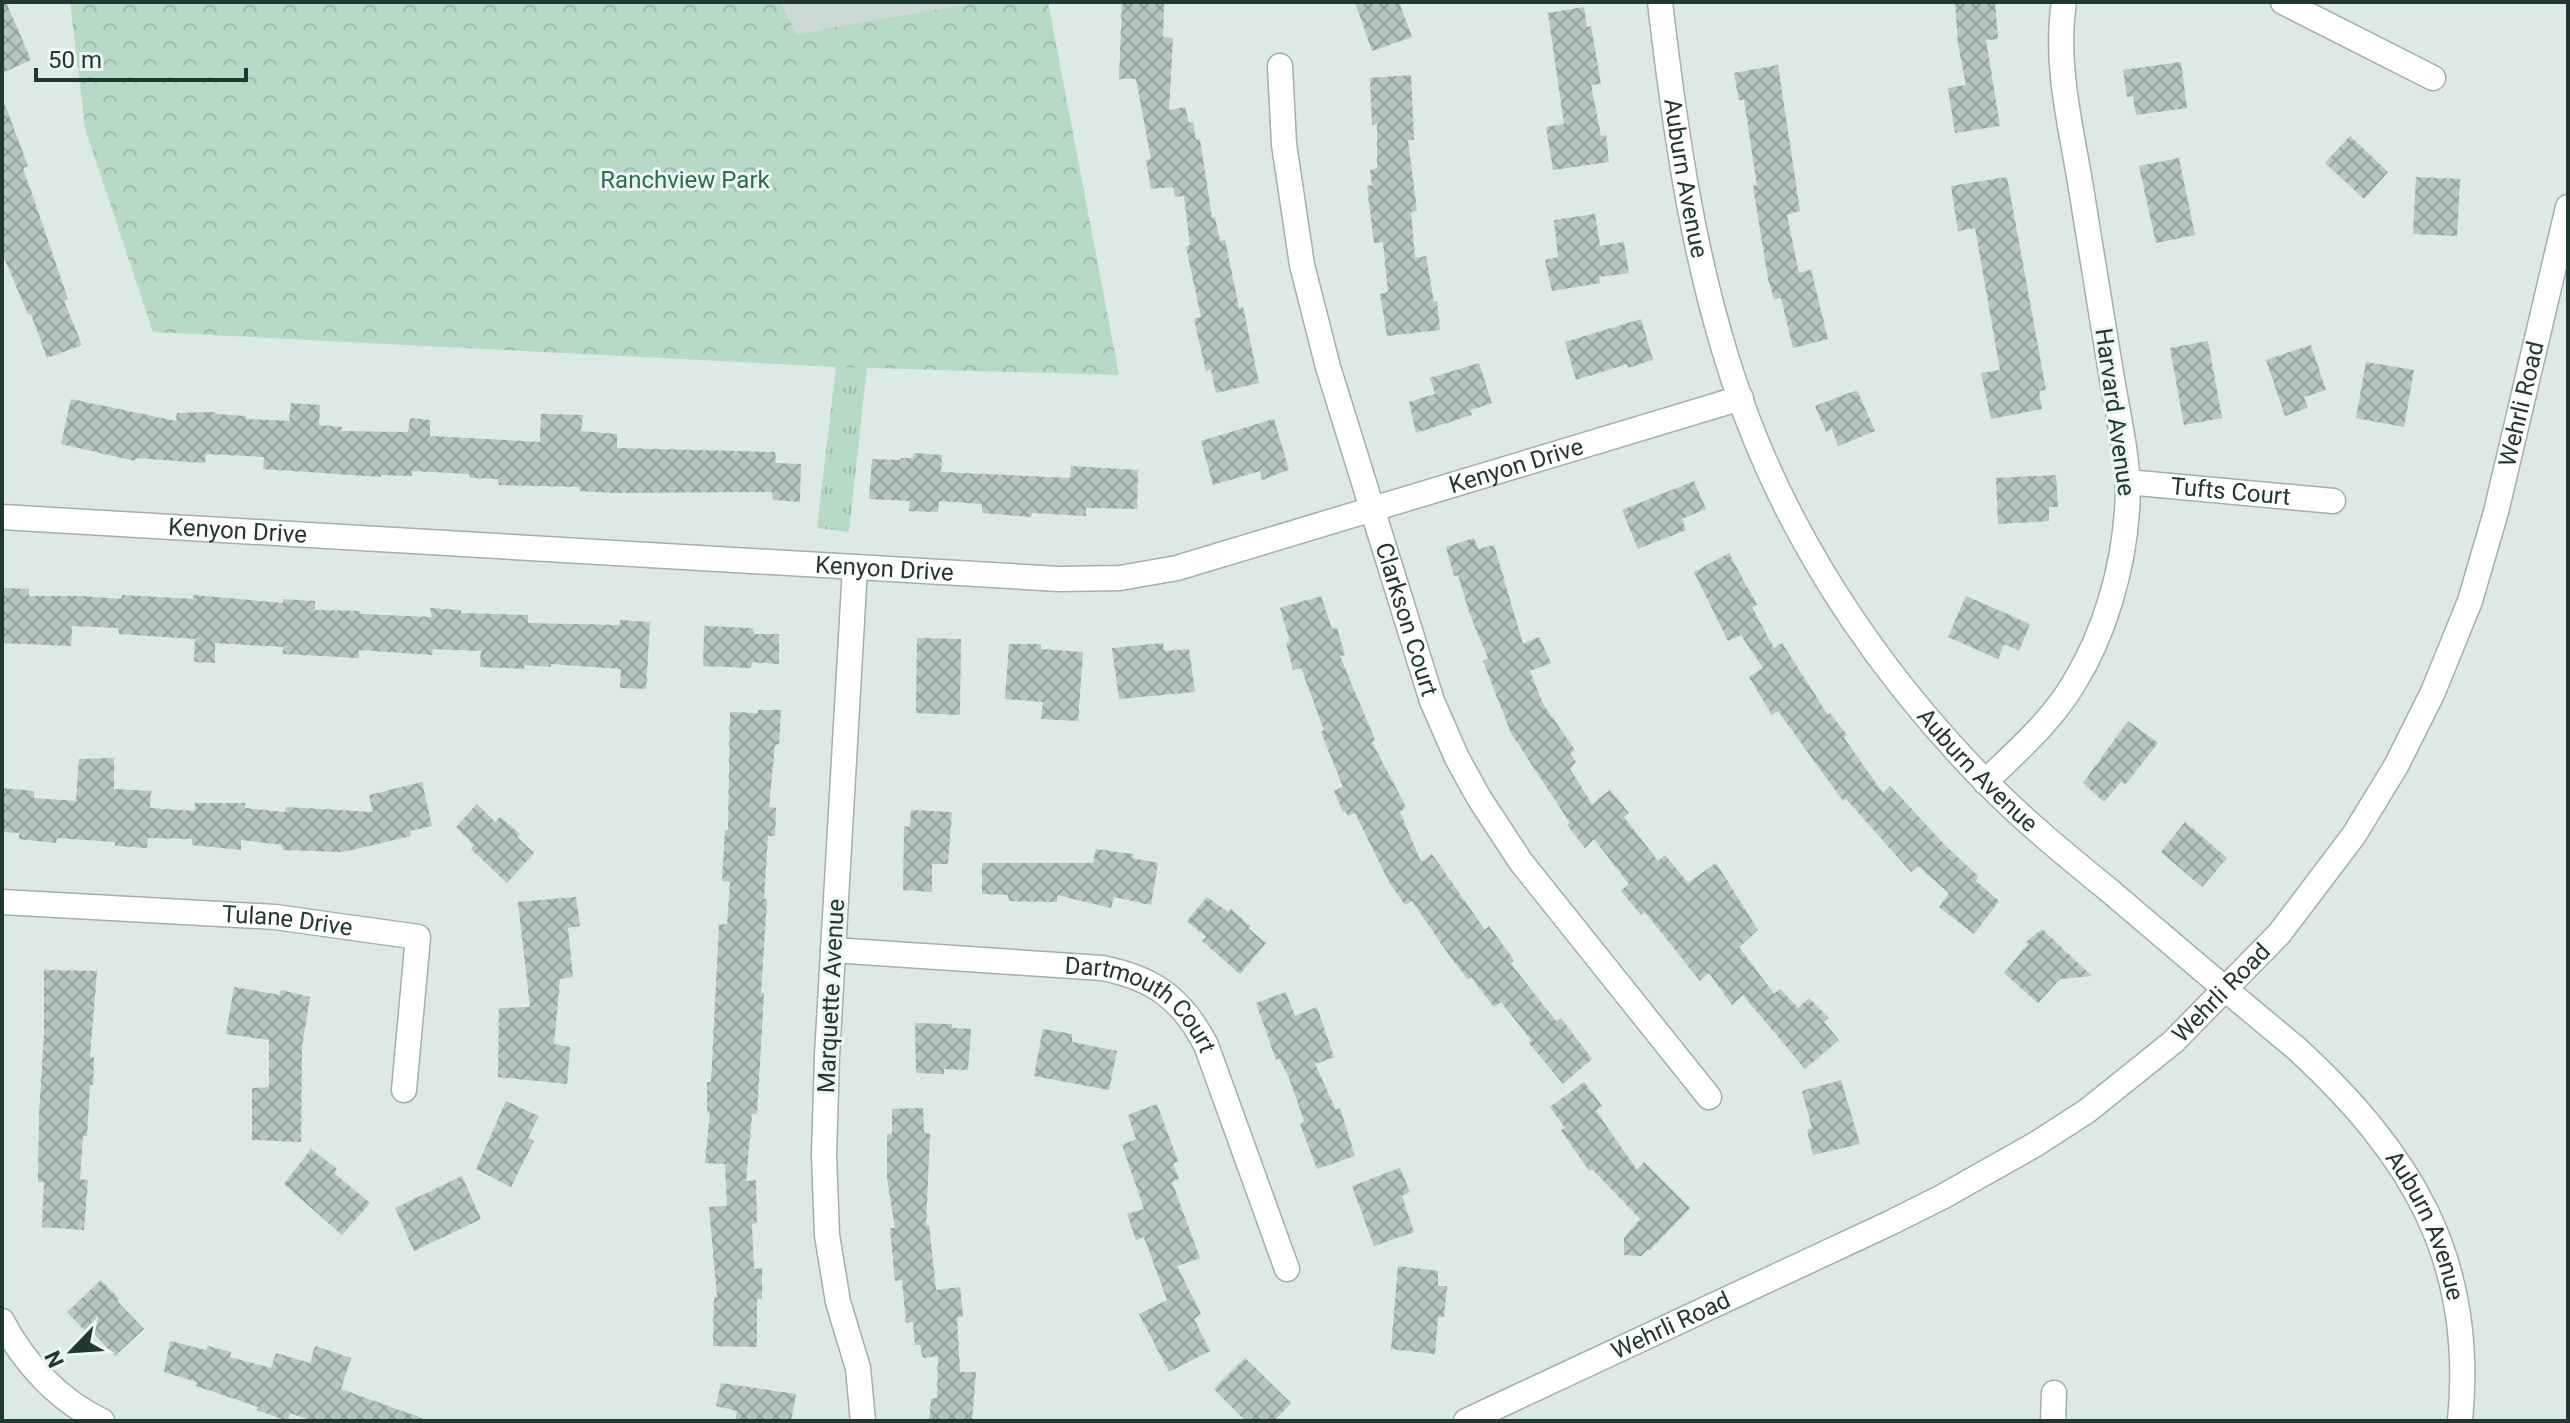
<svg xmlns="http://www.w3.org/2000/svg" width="2570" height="1423" viewBox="0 0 2570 1423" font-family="Roboto,sans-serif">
  <defs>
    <pattern id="grass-tufts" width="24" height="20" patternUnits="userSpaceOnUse" patternTransform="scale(2)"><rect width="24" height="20" fill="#b6dac4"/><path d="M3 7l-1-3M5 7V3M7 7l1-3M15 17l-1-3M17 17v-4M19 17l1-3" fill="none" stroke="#9cbca9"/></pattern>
    <pattern id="park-crowns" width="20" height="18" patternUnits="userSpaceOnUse" patternTransform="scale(2)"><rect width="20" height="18" fill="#b6dac4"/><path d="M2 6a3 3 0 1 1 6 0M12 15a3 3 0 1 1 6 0" fill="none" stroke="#9cbca9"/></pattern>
    <pattern id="building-cross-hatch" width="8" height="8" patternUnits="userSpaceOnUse" patternTransform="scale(2)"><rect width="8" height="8" fill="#b6c6c1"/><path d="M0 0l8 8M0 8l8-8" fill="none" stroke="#94a29e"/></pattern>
  </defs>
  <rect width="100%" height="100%" fill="#dde9e5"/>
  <path fill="#ccd9d4" d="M781,2H977L796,34Z"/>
  <path fill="url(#grass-tufts)" d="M836,367H867L849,532L817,528Z"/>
  <path fill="url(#park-crowns)" d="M70,2H781L796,34L978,2H1048L1119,375L836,367L153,332L85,128Z"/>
  <g fill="url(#building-cross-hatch)">
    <path d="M2,2H6L31,60L2,73Z"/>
    <path d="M1122,2L1164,3L1163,37L1173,38L1169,110L1185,107L1189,123L1193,122L1196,140L1200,139L1212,218L1215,217L1220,241L1225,240L1239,308L1243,307L1259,383L1216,393L1211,370L1206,371L1194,319L1201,317L1186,247L1190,245L1184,196L1175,197L1173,187L1151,189L1146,160L1151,159L1136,79H1119Z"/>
    <path d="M1355,2H1399L1412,37L1372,51Z"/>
    <path d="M1955,2H1995L1998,39L1986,40L2000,126L1955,133L1948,88L1966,85L1958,44Z"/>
    <path d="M1584,7L1587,27L1591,26L1601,84L1591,85L1601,136L1606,135L1609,162L1553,170L1546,127L1564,124L1548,13Z"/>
    <path d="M2181,62L2187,108L2136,115L2133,96L2127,97L2123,70Z"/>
    <path d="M1778,65L1800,211L1787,215L1799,273L1811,270L1828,339L1793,348L1781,298L1774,299L1768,279L1753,186L1757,185L1744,100H1739L1734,73Z"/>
    <path d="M1411,75L1414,140H1408L1417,211L1411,212L1415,258L1426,256L1434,302L1437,301L1440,330L1387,336L1380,294L1388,292L1383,242L1374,243L1367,186L1372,185L1370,170L1377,168V124L1372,125L1370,78Z"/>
    <path d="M2,102H4L28,166L23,168L68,299L64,301L82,345L47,358L31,314H28L2,253Z"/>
    <path d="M2350,136L2388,172L2364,199L2325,163Z"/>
    <path d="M2179,158L2195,235L2156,243L2139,166Z"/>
    <path d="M2007,177L2046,390L2039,391L2042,409L1991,419L1981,373L2000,370L1975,228L1958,231L1951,186Z"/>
    <path d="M2416,177L2460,179L2457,236L2413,234Z"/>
    <path d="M1595,214L1600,246L1624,242L1629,273L1599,277L1600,283L1552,291L1545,260L1558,257L1554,220Z"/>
    <path d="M1641,319L1653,360L1628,368L1627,364L1576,380L1565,342Z"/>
    <path d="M2208,341L2222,418L2184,425L2170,348Z"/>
    <path d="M2311,345L2326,390L2304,397L2308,408L2285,416L2266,360Z"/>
    <path d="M2366,362L2414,370L2404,427L2356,418Z"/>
    <path d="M1479,363L1492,403L1471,410L1472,415L1416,433L1409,402L1435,394L1430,378Z"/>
    <path d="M1857,390L1875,431L1838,446L1832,429L1826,432L1815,406Z"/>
    <path d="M71,399L176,421L177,413L215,412L216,414L246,416V419L289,421L291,403L320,405L319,425L342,427L341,431L408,432L410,418L430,420V436L540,442L541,414L583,415L581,431L617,434V448L775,452L776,463L801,464L800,502L773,500L772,492L614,493L580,491V487L499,485L498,479L470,478L469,474L412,471V476L381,475V477L263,469L264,457L206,454L205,463L136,458L135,461L61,444Z"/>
    <path d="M1274,419L1289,470L1262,480L1260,471L1213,485L1201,441Z"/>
    <path d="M914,453L942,455L941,472L1070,478L1071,466L1138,470L1137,509L1086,508V516L1032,513L1031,517L982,513V504L939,501L938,512L909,511L910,501L869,499L872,459L901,460V458H913Z"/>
    <path d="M2056,475L2058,507H2049V521L1998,524L1996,478Z"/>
    <path d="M1694,481L1706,509L1682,519L1686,530L1638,549L1622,510Z"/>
    <path d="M1474,538L1478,549L1494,545L1523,644L1539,637L1551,663L1530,671L1543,704L1575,750L1570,754L1576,762L1570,769L1592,804L1610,790L1629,813L1624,817L1658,861L1665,855L1688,883L1716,863L1758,930L1739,947L1774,994L1780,989L1798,1008L1809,998L1829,1018L1824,1022L1839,1040L1805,1069L1743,995L1732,1005L1709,973L1700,981L1645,912L1641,915L1621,891L1629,884L1594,839L1585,848L1567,825L1570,823L1511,733L1483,661L1488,658L1470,615L1458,575L1454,576L1446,547Z"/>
    <path d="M1729,553L1757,605L1752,607L1774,648L1782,643L1828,715L1830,713L1847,735L1844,738L1883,793L1890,786L1945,845L1978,876L1976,881L1999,901L1974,934L1939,907L1949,893L1918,866L1911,872L1846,799L1843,801L1778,711L1772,715L1749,677L1763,668L1741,635L1728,641L1694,572Z"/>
    <path d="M2,588L29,589V596H82L121,599L122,595L193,599V595L283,603V599L315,601V610L360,611V614L432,617L430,608L461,610V613L528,615V623L620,625V620L650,622L646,689L620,688L621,669L551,664V667L524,665V669L480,667L481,651L433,649L432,655L359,650V658L283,654V647L215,643V663L194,662L195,639L119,634L118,628L72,626L71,646L2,643Z"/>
    <path d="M1321,596L1332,629L1337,628L1345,655L1340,656L1375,740L1372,742L1406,807L1400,812L1421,862L1432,854L1485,930L1489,926L1514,960L1511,964L1556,1021L1561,1018L1592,1059L1563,1084L1529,1043L1531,1040L1501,1002L1494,1007L1471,977L1468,979L1451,958L1412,901L1405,905L1389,882L1355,813L1348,816L1345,811L1343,812L1334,791L1343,787L1321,732L1324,730L1301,668L1293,670L1286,643L1290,642L1280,608Z"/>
    <path d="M1966,596L2030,624L2019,651L2004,644L1998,659L1948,637Z"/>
    <path d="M704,626L753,628L754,634H779V664L752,662L751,668L703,666Z"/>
    <path d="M917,638L961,639L960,715L916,713Z"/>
    <path d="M1163,643L1164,651L1189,649L1195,692L1119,699L1112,648Z"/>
    <path d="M1009,644H1041V649L1083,652L1078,721L1041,719L1043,702L1005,699Z"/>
    <path d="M758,710H781L779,744L775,745L769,807L776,808L775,836H768L764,899H767L761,993H764L757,1114H752L746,1181L756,1180L757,1223L752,1224L754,1269L762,1268V1299H757V1347L713,1346L714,1297H717L709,1207L727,1206L725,1164L705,1163L710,1112L707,1113V1082H711L719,925L727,924L730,882L722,881L725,830H728L730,712L758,713Z"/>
    <path d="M2128,721L2158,743L2125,785L2121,782L2104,802L2083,783Z"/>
    <path d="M114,758V789L151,791L150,808L195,811V803H245V808L285,812L286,807L373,812L369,795L422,782L432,826L410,831L411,836L343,852L283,850L282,845L241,840V850L192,845V839L148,838L147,848L115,846V842L57,838L56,843L19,839V833L2,832V788L34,791V798L76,801L79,759Z"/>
    <path d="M477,804L495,822L500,817L520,834L517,837L534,853L507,883L471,849L474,845L456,827Z"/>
    <path d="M911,810L952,812L948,864H932V892L903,890L904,826L910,827Z"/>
    <path d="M2185,822L2227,858L2202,887L2161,852Z"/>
    <path d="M1096,849L1133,854V858L1158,863L1151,905L1114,897L1111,908L1057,895V902L1009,901L1008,895L982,894V863H1093Z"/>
    <path d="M576,897L580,926L568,928L573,977L560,979L554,1044L570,1047L567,1084L498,1077L499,1008L530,1007L518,902Z"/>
    <path d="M1207,897L1228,912L1231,909L1250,926L1248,928L1266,943L1240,974L1202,941L1206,937L1187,921Z"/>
    <path d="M2042,929L2092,976L2060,979L2038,1003L2004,973L2028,944L2026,942Z"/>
    <path d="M44,970L97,971L90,1057H94L93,1085H90L87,1136H83L80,1179L88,1180L84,1230L42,1227L44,1182H38L39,1115L44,1033Z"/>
    <path d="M234,987L280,995L281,990L310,997L302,1046L301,1142L252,1140V1088L269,1087V1040L226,1034Z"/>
    <path d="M1286,992L1295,1016L1317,1007L1334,1057L1315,1064L1336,1110L1340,1108L1355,1156L1317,1169L1300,1124L1304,1121L1289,1078L1279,1058L1276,1060L1256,1003Z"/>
    <path d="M915,1023L952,1024V1028L971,1029L968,1070L944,1069V1074L916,1073Z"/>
    <path d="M1043,1029L1072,1034V1042L1117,1051L1109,1090L1034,1076Z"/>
    <path d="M1841,1080L1860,1144L1813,1155L1807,1130L1812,1128L1802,1091Z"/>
    <path d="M1584,1082L1602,1106L1596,1111L1637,1170L1644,1162L1690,1208L1650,1250L1648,1249L1641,1256L1624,1255V1238L1640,1219L1592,1169L1589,1171L1561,1130L1565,1128L1550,1107Z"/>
    <path d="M506,1101L539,1116L528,1138L534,1141L511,1187L476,1169Z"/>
    <path d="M1157,1104L1178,1161L1173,1164L1179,1179L1172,1182L1200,1258L1177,1266L1201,1314L1194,1319L1210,1351L1169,1372L1139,1314L1167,1300L1144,1237L1136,1240L1127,1214L1144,1209L1122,1145L1136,1139L1128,1115Z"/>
    <path d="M923,1108L924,1133L930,1134L926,1226L929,1225L936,1290L960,1287L963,1317H957L960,1372H976L972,1421H929L931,1399L937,1398L938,1356L923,1358L920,1345H915L913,1322L906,1323L902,1280L895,1281L890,1228H895L887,1178V1134H892V1109Z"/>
    <path d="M311,1149L337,1169L334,1173L370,1203L342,1235L284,1184Z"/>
    <path d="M1400,1168L1410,1192L1402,1196L1414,1232L1374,1246L1352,1186Z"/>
    <path d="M462,1176L481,1219L414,1251L395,1208Z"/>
    <path d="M1398,1266L1438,1271V1286H1447L1444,1317H1438L1435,1354L1391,1349Z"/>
    <path d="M101,1280L119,1299L117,1301L144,1329L115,1356L91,1331L88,1334L67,1312Z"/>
    <path d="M170,1341L206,1350L208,1346L231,1352L230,1357L271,1368L276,1353L310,1363L315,1346L351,1358L341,1389L422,1418L421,1421H313L290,1413L288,1421L257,1410L258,1407L196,1386L197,1382L164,1372Z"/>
    <path d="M1245,1358L1291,1403L1274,1421H1246L1214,1389Z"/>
    <path d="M721,1383L796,1394L791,1421H735L737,1411L716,1406Z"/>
  </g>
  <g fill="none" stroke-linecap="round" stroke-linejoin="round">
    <defs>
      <g id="minor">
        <path id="s1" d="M1660,2C1677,149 1699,300 1755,438C1807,566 1889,683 1985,781C2024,821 2067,856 2110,891C2172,944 2233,996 2296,1048C2411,1154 2476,1259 2460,1421"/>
        <path d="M2283,2L2433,78"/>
        <path id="s2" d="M1280,66L1284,144L1302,265L1328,367L1432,701L1457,758L1479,798L1521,862L1709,1097"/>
        <path id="s3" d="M2127,482L2333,501"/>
        <path id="s4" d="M2,517L1059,579L1120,578L1177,568L1741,398"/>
        <path d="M855,568L827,1056L824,1155L827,1235L838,1302L858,1368L863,1421"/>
        <path d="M1985,782C2017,751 2051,722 2074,683C2105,633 2123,569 2127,511C2131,468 2119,421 2112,379C2101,311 2090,244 2079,176C2069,119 2055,60 2064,2"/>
        <path id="s5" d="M2,902L275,917L418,937L404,1090"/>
        <path id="s6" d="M833,950L1102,968C1154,978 1182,999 1206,1045L1287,1269"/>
        <path d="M2,1321C24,1363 59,1401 102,1421"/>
        <path id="s7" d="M1466,1421L1890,1223L1942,1197L2036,1144L2087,1111L2173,1042L2279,934L2354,835L2396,766L2433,692L2470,601L2496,512L2568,207"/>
        <path d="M2053,1421L2054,1393"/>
      </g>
    </defs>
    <use href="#minor" stroke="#a1b0ac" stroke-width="27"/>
    <use href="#minor" stroke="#fff" stroke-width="24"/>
  </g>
  <g text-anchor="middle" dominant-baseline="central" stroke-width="6" stroke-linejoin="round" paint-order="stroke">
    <g font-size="24" fill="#203834" stroke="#edf6f3">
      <text stroke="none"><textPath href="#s1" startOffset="178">Auburn Avenue</textPath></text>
      <text stroke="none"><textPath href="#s7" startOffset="1546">Wehrli Road</textPath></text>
      <text transform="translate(2115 412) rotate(82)">Harvard Avenue</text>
      <text stroke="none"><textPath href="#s4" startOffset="1532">Kenyon Drive</textPath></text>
      <text stroke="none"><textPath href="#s3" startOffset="104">Tufts Court</textPath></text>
      <text stroke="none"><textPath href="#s4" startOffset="236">Kenyon Drive</textPath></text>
      <text stroke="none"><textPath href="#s4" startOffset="884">Kenyon Drive</textPath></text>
      <text stroke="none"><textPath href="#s2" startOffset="570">Clarkson Court</textPath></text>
      <text stroke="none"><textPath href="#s1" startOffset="850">Auburn Avenue</textPath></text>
      <text stroke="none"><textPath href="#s5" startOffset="286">Tulane Drive</textPath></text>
      <text stroke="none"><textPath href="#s7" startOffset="874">Wehrli Road</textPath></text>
      <text transform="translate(831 996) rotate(-87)">Marquette Avenue</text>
      <text stroke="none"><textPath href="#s6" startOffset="322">Dartmouth Court</textPath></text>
      <text stroke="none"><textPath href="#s1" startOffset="1496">Auburn Avenue</textPath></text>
      <text stroke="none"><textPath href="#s7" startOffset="226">Wehrli Road</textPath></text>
    </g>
    <g font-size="24" fill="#2b6d4c" stroke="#edf6f3">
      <text x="685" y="180">Ranchview Park</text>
    </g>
  </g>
  <rect width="2570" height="1423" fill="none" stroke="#203834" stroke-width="8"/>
  <g transform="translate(72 1351) rotate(245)" stroke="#edf6f3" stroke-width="6" paint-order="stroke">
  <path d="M0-6L14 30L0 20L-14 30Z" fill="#203834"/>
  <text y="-12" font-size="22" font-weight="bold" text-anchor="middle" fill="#203834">N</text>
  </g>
  <path d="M36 68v12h210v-12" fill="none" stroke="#203834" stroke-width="4"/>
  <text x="48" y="68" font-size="24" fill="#203834" stroke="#edf6f3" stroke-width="6" paint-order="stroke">50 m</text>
</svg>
